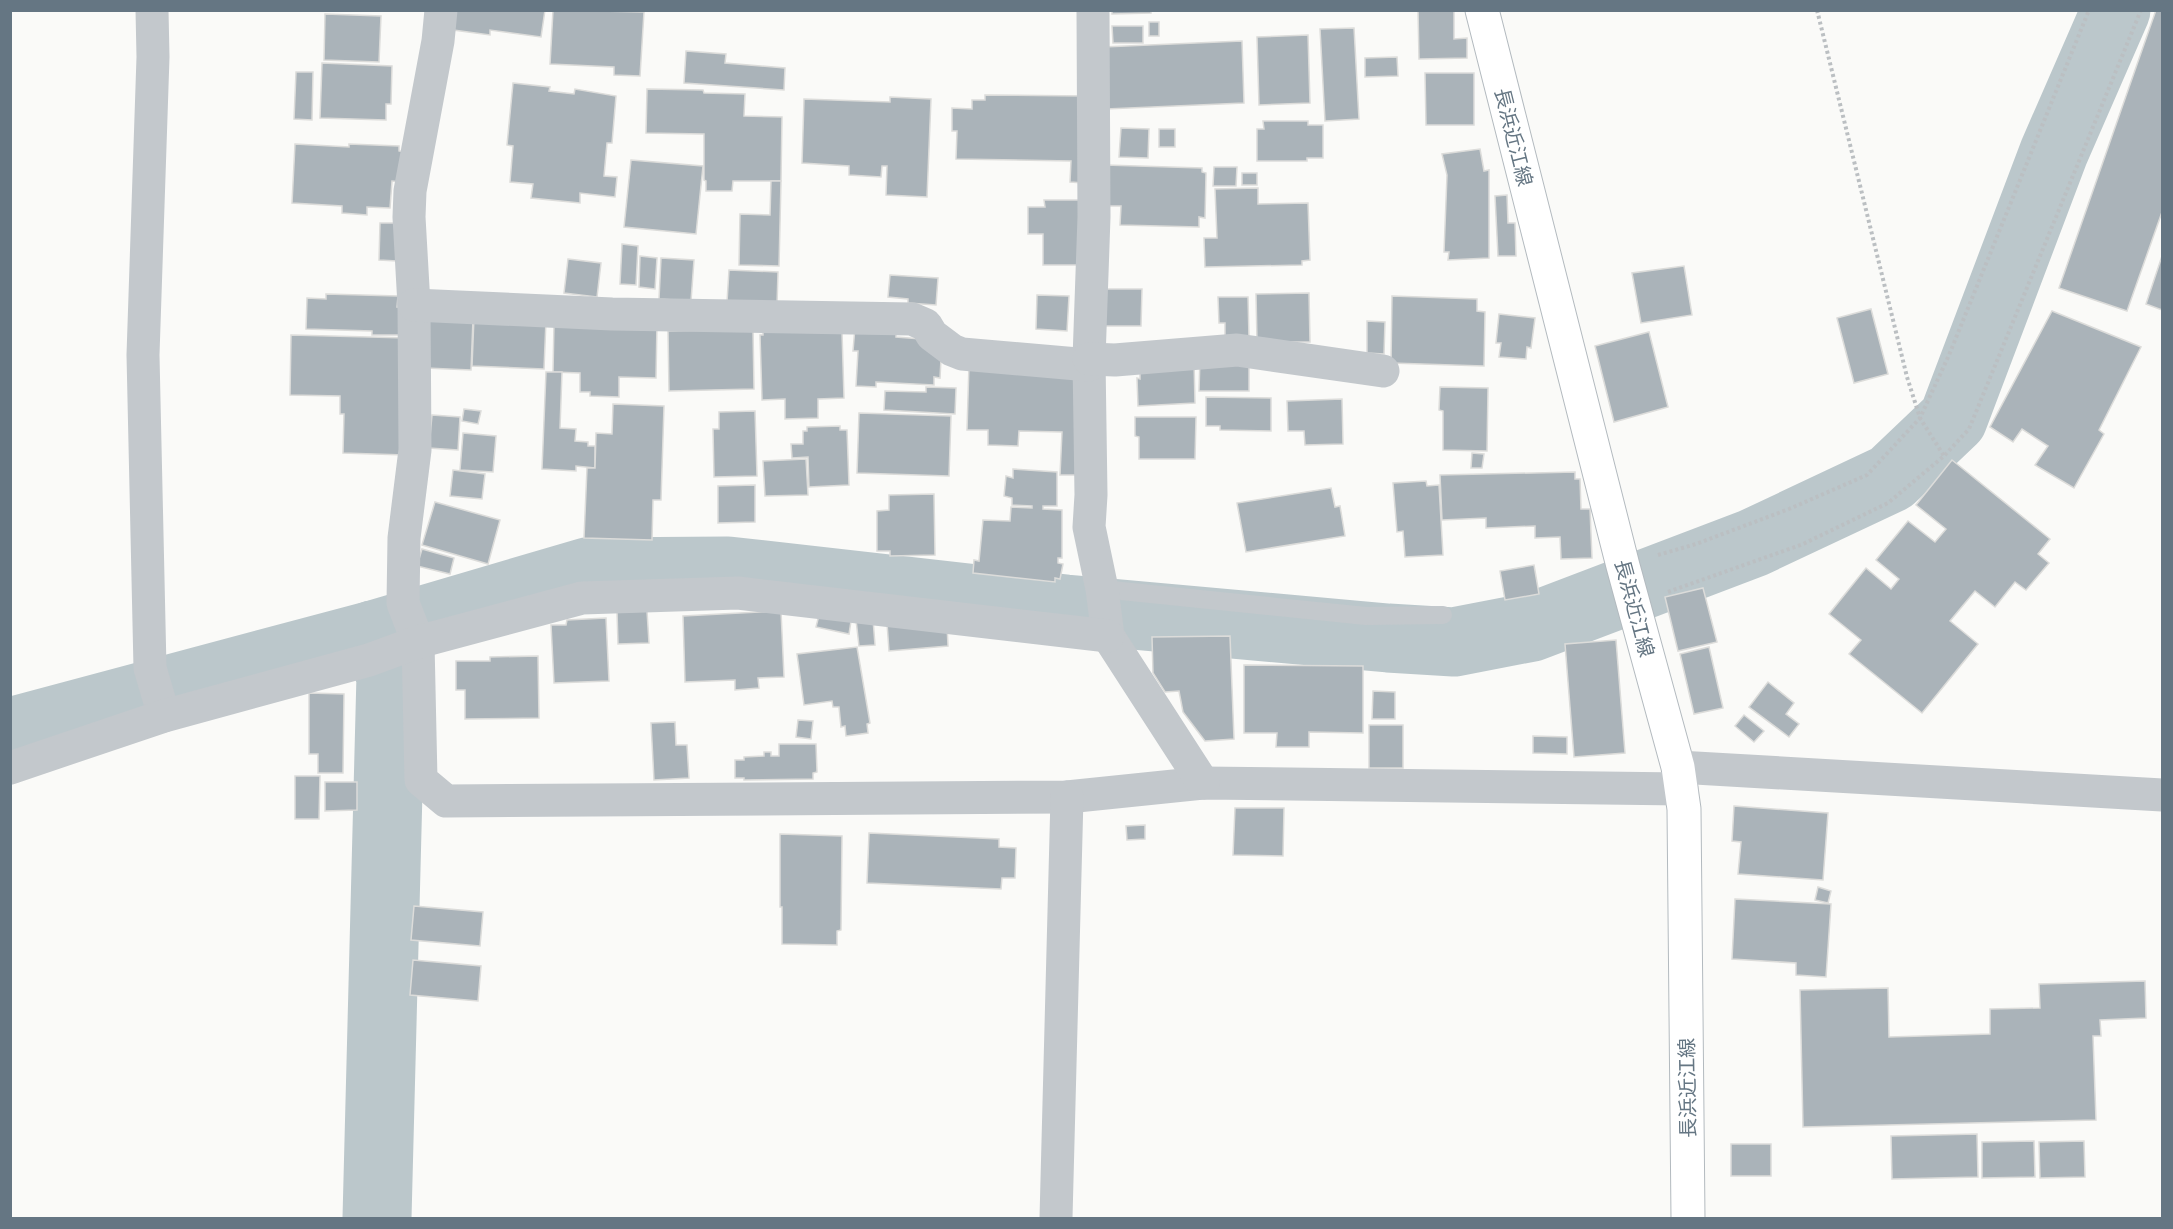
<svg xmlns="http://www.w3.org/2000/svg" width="2173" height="1229" viewBox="0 0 2173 1229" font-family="Ubuntu,'Noto Sans JP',sans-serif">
  <rect width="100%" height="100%" fill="#fafaf8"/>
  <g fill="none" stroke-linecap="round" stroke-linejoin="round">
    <g stroke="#bbc7cb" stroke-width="69">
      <path d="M373,635L391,675L377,1218"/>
      <path d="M10,732L373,635L587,572L728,571L1066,609L1388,638L1454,642L1532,627L1753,543L1891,478L1953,419L2054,152L2116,10"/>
    </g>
  </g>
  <g fill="#aab3b9" stroke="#dcdcda" stroke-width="1.5">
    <path d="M449,10H545L541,37L490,30V35L446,29Z"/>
    <path d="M553,10L644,12L640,76L614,75V67L550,64Z"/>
    <path d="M1112,10H1151V13L1112,14Z"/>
    <path d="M1418,10H1454V39L1467,38V58L1419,59Z"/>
    <path d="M2156,10H2162V212L2127,311L2059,288Z"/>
    <path d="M325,14L381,16L379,62L324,60Z"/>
    <rect x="1149" y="22" width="10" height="14"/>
    <path d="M1112,26H1143V43H1113Z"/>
    <path d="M1354,28L1359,119L1325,121L1320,29Z"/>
    <path d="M1308,35L1310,103L1259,105L1257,37Z"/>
    <path d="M1242,41L1244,103L1106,109L1103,47Z"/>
    <path d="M686,51L726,54L725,63L785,68L784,90L684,83Z"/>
    <path d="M1397,57L1398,76L1365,77V58Z"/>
    <path d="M322,63L392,66L391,104H386V120L320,118Z"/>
    <path d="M296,72H313L312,120L294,119Z"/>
    <path d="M1425,73H1474V125H1426Z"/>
    <path d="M513,83L550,87L549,91L574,94L575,89L616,96L612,143H607L604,176L617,177L615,197L580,193V203L531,198L533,184L510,182L513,146L507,145Z"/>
    <path d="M647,89L703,90L704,93L745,94L744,116L782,117L781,181H733L732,191H706V181L704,180V134L646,133Z"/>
    <path d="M985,95L1085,96L1084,183L1070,182L1071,161L956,159L957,131H952V108L972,109V100H985Z"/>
    <path d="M890,97L931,99L927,197L886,195L887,166H882L881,177L849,175V166L802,163L804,99L890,102Z"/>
    <path d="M1263,121H1308V125H1323V158H1307V161H1257V129H1264Z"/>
    <path d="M1121,128L1149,129L1148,158L1119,157Z"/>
    <rect x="1159" y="129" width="16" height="18"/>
    <path d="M295,144L349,147V144L399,146V151L404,152L403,182L392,181L390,208L367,207V215L342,213V206L292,203Z"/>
    <path d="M1480,149L1484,171L1489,170V258L1448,260L1449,252H1444L1447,175L1442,154Z"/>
    <path d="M631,160L703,166L696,234L624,227Z"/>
    <path d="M1105,165L1202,168V172L1206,173L1205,218L1199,217V227L1120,225L1121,206H1103Z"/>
    <path d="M1214,167H1237L1236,186H1213Z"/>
    <rect x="1242" y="173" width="15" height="12"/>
    <path d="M771,181H781L779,266L739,265L740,214L770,215Z"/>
    <path d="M1258,188V204L1308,203L1310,260L1302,261V265L1205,267L1204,238H1217L1215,189Z"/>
    <path d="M1507,195L1508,223H1515L1516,256H1498L1495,196Z"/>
    <path d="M1044,200H1082L1083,265H1043V234H1028V207H1045Z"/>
    <path d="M380,223H398L397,261L379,260Z"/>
    <path d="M622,244L638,246L636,285L620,284Z"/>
    <path d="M640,256L657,258L655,289L639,287Z"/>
    <path d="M2162,256V310L2146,304Z"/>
    <path d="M661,258L694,260L691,301L659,299Z"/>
    <path d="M568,259L601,263L597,297L564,293Z"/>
    <path d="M1684,266L1692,315L1641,323L1632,273Z"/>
    <path d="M729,270L778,272L777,305L727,302Z"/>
    <path d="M890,275L938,278L936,305L908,303V299L888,297Z"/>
    <path d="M1104,289H1142L1141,326H1103Z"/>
    <path d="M1309,293L1310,342H1257L1256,294Z"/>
    <path d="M326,294L398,296L397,307L409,308L399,335H372V331L306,329L307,298L326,299Z"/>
    <path d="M1037,295L1069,296L1067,331L1036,329Z"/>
    <path d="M1392,296L1477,299V311L1485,312L1484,366L1391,363Z"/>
    <path d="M1218,297H1248L1249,338L1225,339V323H1219Z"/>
    <path d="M1871,309L1888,374L1854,383L1837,318Z"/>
    <path d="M2052,311L2141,347L2099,430L2104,434L2074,488L2035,465L2048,446L2022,429L2013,442L1990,427Z"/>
    <path d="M1499,314L1535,318L1531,348L1527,347L1526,359L1499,357L1501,343H1496Z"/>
    <path d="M428,317L473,319L471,370L426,368Z"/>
    <path d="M474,317L546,320L544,369L472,366Z"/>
    <path d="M1367,321L1385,322L1384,354L1367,353Z"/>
    <path d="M554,323H657L656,378L619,377V397L590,396V392H580V373L553,372Z"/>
    <path d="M855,327L896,329V337L922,339L941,359L940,378L934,377V385L876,382V387L856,386L858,351H853Z"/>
    <path d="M753,329L754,389L669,391L668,331Z"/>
    <path d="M763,329L842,332L844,398L818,399V418L785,419V399L762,400L760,335H763Z"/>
    <path d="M1649,332L1668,407L1614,422L1595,346Z"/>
    <path d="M291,335L408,338L405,455L343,453L344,414H340V396L290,395Z"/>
    <path d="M1200,358H1249V391H1199Z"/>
    <path d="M1194,361L1195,403L1138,406L1137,378L1140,379V363Z"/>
    <path d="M969,364L1078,373L1082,475H1060L1062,432L1019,431L1018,446L988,445V430H967Z"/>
    <path d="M546,372H562L560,428L576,429L575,441L588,442V446H595V468L576,466V471L542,469Z"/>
    <path d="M926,387L956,388L955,414L884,410L885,391L926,392Z"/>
    <path d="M1440,387L1488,388L1487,451L1443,450V411L1439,410Z"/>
    <path d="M1206,397L1271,398V431L1220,430V426H1206Z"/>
    <path d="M1342,399L1343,444L1305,445L1304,431H1288L1287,401Z"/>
    <path d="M613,404L664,406L661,500H653L652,540L584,538L587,468H595L596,433L612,434Z"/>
    <path d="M464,409L481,411L478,424L462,421Z"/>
    <path d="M755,411L757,476L714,477L713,429H719V412Z"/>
    <path d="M859,413L951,416L949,476L857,473Z"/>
    <path d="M432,415L460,417L458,450L429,448Z"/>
    <path d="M1135,417H1196L1195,459H1139V437L1135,436Z"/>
    <path d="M840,426V430H847L849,485L809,487L808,457L792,458L791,444H803V431H807V427Z"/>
    <path d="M463,433L496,436L493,472L460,470Z"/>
    <path d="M1472,453L1484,454L1482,468H1471Z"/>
    <path d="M806,459L808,495L765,496L763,461Z"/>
    <path d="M1952,460L2050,539L2038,554L2049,563L2026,590L2015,582L1995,607L1975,591L1950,621L1978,644L1922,713L1849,654L1861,640L1829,614L1866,568L1891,589L1899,579L1876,560L1908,521L1935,542L1946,529L1916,505Z"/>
    <path d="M1013,469L1057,472V506H1043V509L1062,510V558H1058V563L1063,564L1060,579L1055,578V582L973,573L974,560L979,561L983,520L1010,521L1011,507L1032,508V506L1012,505V498L1004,496L1006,476L1013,478Z"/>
    <path d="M453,470L485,474L482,499L450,496Z"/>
    <path d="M1575,472V479H1580L1581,509H1590L1592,558L1561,559L1560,537L1535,538V526L1486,528V518L1442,520L1440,475Z"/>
    <path d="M1426,481L1427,486L1439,485L1443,555L1405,557L1403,531L1397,532L1393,483Z"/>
    <path d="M755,485V522L718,523V486Z"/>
    <path d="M1331,488L1335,507L1340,506L1345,536L1246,552L1237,503Z"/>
    <path d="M934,494L935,555L890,556V551H877V511L889,510V495Z"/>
    <path d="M435,502L500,520L488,564L422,545Z"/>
    <path d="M422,549L454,558L450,574L417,566Z"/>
    <path d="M1534,565L1539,594L1505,600L1500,571Z"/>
    <path d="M1703,588L1717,642L1678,651L1665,597Z"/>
    <path d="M647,611L649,643L618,644L617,612Z"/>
    <path d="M781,611L784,677L758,678L759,688L735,690V680L685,682L683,616Z"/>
    <path d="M819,615L851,621L849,634L816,627Z"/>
    <path d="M606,618L609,681L554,683L551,625H566L567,620Z"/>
    <path d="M873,619L875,645L859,646L856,620Z"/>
    <path d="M887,623L947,625L948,646L889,651Z"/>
    <path d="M1230,636L1234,739L1205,741L1183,712L1179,691L1165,692L1153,673L1152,637Z"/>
    <path d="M1616,640L1625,753L1574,757L1565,644Z"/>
    <path d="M857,647L870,723L867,724L868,733L846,736L845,726L841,727L839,707H833L832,701L804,705L797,654Z"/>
    <path d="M1709,647L1723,708L1694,714L1680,654Z"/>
    <path d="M538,656L539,718L465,719V690H456V661H490V657Z"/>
    <path d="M1244,665L1363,666V733L1309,732V747H1276L1277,733H1244Z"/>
    <path d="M1768,682L1794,703L1786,714L1799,724L1789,737L1749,707Z"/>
    <path d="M1373,691L1395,692V719H1372Z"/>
    <path d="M309,693L344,694L343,773H318V754H309Z"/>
    <path d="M1744,715L1764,731L1754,742L1735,726Z"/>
    <path d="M798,720L813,721L811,739L796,737Z"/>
    <path d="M675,722L676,745H687L689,778L654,780L651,723Z"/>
    <rect x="1369" y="725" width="34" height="43"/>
    <path d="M1533,736L1567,737V754L1533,753Z"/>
    <path d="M779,744H816L817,772L813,773V779L744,780V778H735V760H744V757L764,756V752H771V756H779Z"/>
    <path d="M295,776H320L319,819H295Z"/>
    <path d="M325,782H357V810L325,811Z"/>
    <path d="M1734,806L1828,813L1823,880L1738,874L1741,842L1732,841Z"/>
    <path d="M1235,808H1284L1283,856L1233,855Z"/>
    <path d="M1145,825V839L1127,840L1126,826Z"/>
    <path d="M869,833L999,839V847L1016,848L1015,878H1002L1001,889L867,883Z"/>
    <path d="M780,834L842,836L841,930L837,931V945L782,944V907H780Z"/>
    <path d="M1818,887L1831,891L1828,903L1815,900Z"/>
    <path d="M1735,899L1831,904L1826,977L1796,975V963L1732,959Z"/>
    <path d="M414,906L483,912L480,946L411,940Z"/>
    <path d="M413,960L481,966L478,1001L410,995Z"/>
    <path d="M2145,981L2146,1018L2100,1020L2101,1036H2093L2096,1120L1803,1127L1800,990L1888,988L1889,1037L1990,1034V1009L2040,1008L2039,984Z"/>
    <path d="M1977,1134L1978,1177L1892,1179L1891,1136Z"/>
    <path d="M2034,1141L2035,1177L1982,1178V1142Z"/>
    <path d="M2084,1141L2085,1177L2040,1178L2039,1142Z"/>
    <rect x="1731" y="1144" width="40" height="32"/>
  </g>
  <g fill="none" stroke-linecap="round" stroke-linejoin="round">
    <defs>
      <path id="secondary" d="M1482,10L1623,566L1678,767L1684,809L1688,1218"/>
    </defs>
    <use href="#secondary" stroke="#b3babf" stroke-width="35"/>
    <g stroke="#bbbfc2" stroke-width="4" stroke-dasharray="3 3" stroke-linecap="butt">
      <path d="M1817,10L1907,377L1920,418L1944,456"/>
      <path d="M1658,555L1696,544L1789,509L1867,475L1920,418L1949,355L2089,10"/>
      <path d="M1668,592L1803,544L1888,503L1944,456L1969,429L2141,10"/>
    </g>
    <path stroke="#c3c8cc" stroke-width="18" d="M1102,589L1366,616L1443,615"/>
    <g stroke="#c3c8cc" stroke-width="33">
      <path d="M152,10L153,57L143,355L150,668L164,716"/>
      <path d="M441,10L438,41L410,191L409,217L414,305L415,450L404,538L403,603L418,642L421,780L446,801L1067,797L1203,783L1682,789"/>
      <path d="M1093,10L1094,217L1089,359L1091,495L1089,527L1102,589L1108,636L1203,783"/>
      <path d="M414,305L612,314L912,319L926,325L932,335L952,350L962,354L1089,365"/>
      <path d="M1089,359L1115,360L1237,350L1383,371"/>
      <path d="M1678,767L2162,795"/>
      <path d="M10,768L164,716L369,660L418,642L582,598L738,593L1108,636"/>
      <path d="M1056,1218L1067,797"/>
    </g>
    <use href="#secondary" stroke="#fff" stroke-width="33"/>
  </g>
  <g text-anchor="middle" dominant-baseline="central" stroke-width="6" stroke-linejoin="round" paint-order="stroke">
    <g font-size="20" fill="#657683" stroke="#fff">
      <text transform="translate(1514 137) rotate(76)">長浜近江線</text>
      <text transform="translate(1635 608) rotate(75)">長浜近江線</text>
      <text transform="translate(1687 1088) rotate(-91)">長浜近江線</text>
    </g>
  </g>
  <rect width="2173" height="1229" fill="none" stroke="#657683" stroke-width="24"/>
</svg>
